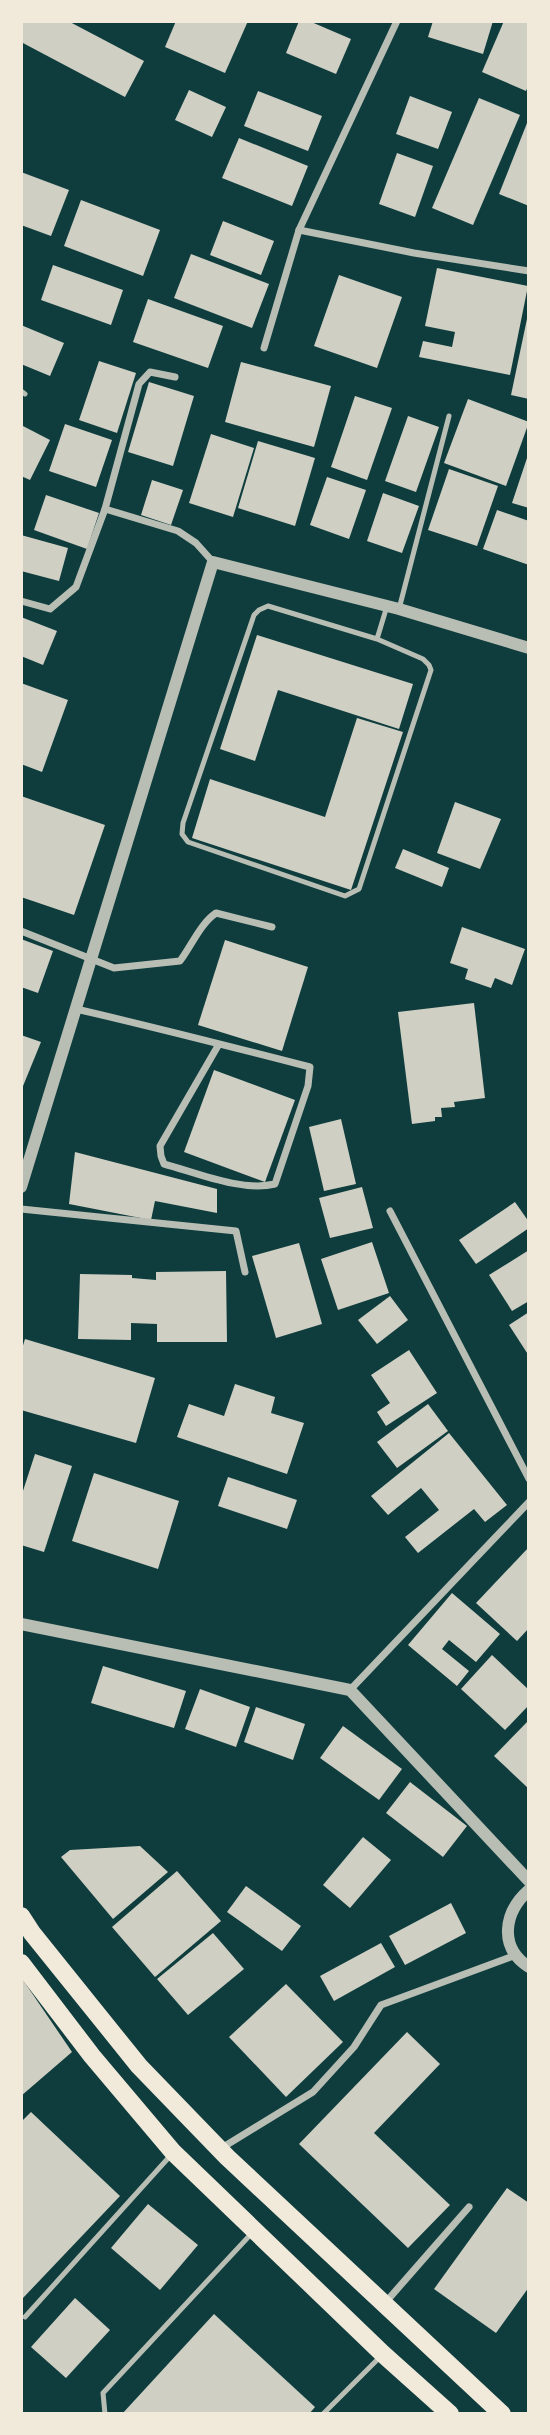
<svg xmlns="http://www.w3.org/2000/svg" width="550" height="2435" viewBox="0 0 550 2435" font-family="'Alegreya Sans',sans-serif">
  <rect width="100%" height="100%" fill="#0f3d3e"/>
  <g fill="#cfcfc3">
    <path d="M21,21H68L144,61L125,97L21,42Z"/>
    <path d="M176,21H248L225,73L165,47Z"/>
    <path d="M299,21H309L351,39L336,74L286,53Z"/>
    <path d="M433,21H493L483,54L428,37Z"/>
    <path d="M504,21H529V84L526,91L482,72Z"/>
    <path d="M189,90L226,107L212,137L175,120Z"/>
    <path d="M258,91L322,116L308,151L244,126Z"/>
    <path d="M410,96L452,112L438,149L396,134Z"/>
    <path d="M479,98L520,115L473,225L432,208Z"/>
    <path d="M529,118V206L499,194Z"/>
    <path d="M239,138L308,166L292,206L222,178Z"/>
    <path d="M397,153L433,166L415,217L379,204Z"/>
    <path d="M21,172L69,190L51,236L21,225Z"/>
    <path d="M81,200L160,230L143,276L64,246Z"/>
    <path d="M223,221L274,241L261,275L210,255Z"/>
    <path d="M191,254L269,284L252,328L174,298Z"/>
    <path d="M53,265L123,290L111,325L41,300Z"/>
    <path d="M437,268L528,286L510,375L419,357L423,341L452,347L455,332L425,326Z"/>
    <path d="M339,275L402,297L377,368L314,346Z"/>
    <path d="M148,299L223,326L208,368L133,342Z"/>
    <path d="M528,314H529V399L511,395Z"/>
    <path d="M21,325L64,343L50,376L21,364Z"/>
    <path d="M99,361L136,373L117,433L79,420Z"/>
    <path d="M241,362L331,386L314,447L225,422Z"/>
    <path d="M149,382L194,396L173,466L128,452Z"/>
    <path d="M355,396L392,408L367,480L331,467Z"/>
    <path d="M468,399L529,422L506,486L444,463Z"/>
    <path d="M408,416L439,427L416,492L385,481Z"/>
    <path d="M65,424L112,440L96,487L49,471Z"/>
    <path d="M21,425L50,440L30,480L21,476Z"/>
    <path d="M211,434L254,448L233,517L189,503Z"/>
    <path d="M258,441L315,458L295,526L238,508Z"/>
    <path d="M529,452V508L512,503Z"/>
    <path d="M449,469L498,486L477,546L428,530Z"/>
    <path d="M327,477L366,490L349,539L310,525Z"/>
    <path d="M152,480L183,490L171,525L141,515Z"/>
    <path d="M383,493L419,506L402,553L367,541Z"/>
    <path d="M46,495L99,513L87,549L34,530Z"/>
    <path d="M497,510L529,521V565L483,549Z"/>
    <path d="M21,535L68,548L59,581L21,571Z"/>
    <path d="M21,617L57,631L43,665L21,656Z"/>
    <path d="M257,635L413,684L399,729L278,690L255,761L220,749Z"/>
    <path d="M21,683L68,700L42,772L21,764Z"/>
    <path d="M357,718L403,732L351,890L192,838L210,779L325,817Z"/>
    <path d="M21,796L105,825L74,915L21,897Z"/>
    <path d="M455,802L501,819L480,869L437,853Z"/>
    <path d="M403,849L449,868L442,887L395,868Z"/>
    <path d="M462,927L525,949L512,985L495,978L491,988L465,979L468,969L450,963Z"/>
    <path d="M21,939L53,951L38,993L21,987Z"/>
    <path d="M225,940L308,967L282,1051L198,1025Z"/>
    <path d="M474,1003L485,1098L454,1102L455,1107L441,1108L442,1117H435V1121L412,1124L398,1012Z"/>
    <path d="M21,1035L41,1042L21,1091Z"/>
    <path d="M214,1070L295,1100L265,1182L184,1152Z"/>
    <path d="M341,1119L356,1184L324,1191L309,1127Z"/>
    <path d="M75,1152L217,1189V1213L155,1201L151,1220L69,1204Z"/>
    <path d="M362,1187L373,1228L330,1238L319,1198Z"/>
    <path d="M515,1202L529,1222V1228L476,1264L459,1240Z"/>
    <path d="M372,1242L389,1293L338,1310L321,1259Z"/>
    <path d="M299,1243L322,1324L276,1338L252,1256Z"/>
    <path d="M529,1250V1301L512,1311L489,1275Z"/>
    <path d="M226,1271L227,1342H157V1324L131,1323V1340L78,1339L80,1274L132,1275V1278L156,1280V1272Z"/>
    <path d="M390,1296L408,1320L377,1344L358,1320Z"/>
    <path d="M529,1312V1356L509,1325Z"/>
    <path d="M25,1339L155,1378L136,1443L21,1410V1352Z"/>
    <path d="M409,1350L437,1393L386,1426L377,1412L390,1403L371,1375Z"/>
    <path d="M235,1384L275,1397L271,1413L304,1423L287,1474L177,1437L189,1404L224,1416Z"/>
    <path d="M428,1404L448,1431L397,1468L377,1442Z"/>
    <path d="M449,1433L507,1505L485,1522L474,1509L418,1553L405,1537L439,1510L421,1488L388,1515L371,1496Z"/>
    <path d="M35,1454L72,1466L44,1552L21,1545V1497Z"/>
    <path d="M94,1473L179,1501L158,1569L72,1541Z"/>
    <path d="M228,1477L297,1500L287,1529L218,1506Z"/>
    <path d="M529,1547V1628L517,1641L476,1603Z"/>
    <path d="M452,1593L500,1634L476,1662L449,1640L442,1649L469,1671L457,1686L408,1645Z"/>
    <path d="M492,1655L529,1690V1705L505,1730L461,1689Z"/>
    <path d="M103,1666L186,1691L174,1728L91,1703Z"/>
    <path d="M200,1689L250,1707L236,1747L185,1729Z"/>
    <path d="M256,1707L305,1724L293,1760L244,1742Z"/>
    <path d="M529,1720V1789L494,1756Z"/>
    <path d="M343,1726L402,1769L379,1800L320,1758Z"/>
    <path d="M410,1782L467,1826L443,1857L386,1813Z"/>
    <path d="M363,1837L391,1860L350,1908L323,1885Z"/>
    <path d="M140,1846L168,1872L113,1919L61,1857L70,1850Z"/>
    <path d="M177,1871L221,1921L155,1977L112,1927Z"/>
    <path d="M246,1886L301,1926L282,1951L227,1912Z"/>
    <path d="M451,1903L466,1933L405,1965L389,1936Z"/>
    <path d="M213,1933L244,1969L188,2015L157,1979Z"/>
    <path d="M381,1943L395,1967L334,2001L320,1976Z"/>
    <path d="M21,1977L72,2052L21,2096Z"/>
    <path d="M286,1984L343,2042L286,2097L229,2037Z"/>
    <path d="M407,2032L440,2064L374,2133L450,2205L408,2248L299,2144Z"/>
    <path d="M31,2112L120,2196L23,2298L21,2296V2122Z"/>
    <path d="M507,2188L529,2203V2287L496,2333L434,2289Z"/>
    <path d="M148,2204L198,2245L160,2290L111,2248Z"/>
    <path d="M75,2298L110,2330L66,2378L31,2347Z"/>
    <path d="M214,2314L315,2407L309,2414H122Z"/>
  </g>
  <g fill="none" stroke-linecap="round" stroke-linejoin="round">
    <g stroke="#b8beb3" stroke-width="5">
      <path d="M21,391L25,394"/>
      <path d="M399,609L449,416"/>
      <path d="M377,639L423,659L429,665L431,670L359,889L345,896L188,842L182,834L183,823L254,615L259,610L268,606L377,639L387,606"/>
      <path d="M25,2317L171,2155"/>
      <path d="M105,2414L103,2393L252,2233"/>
      <path d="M323,2414L381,2356"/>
    </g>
    <g stroke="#b8beb3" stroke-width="7">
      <path d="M299,230L414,253L529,271"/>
      <path d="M264,348L299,230L397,21"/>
      <path d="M105,509L178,531L196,543L213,562"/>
      <path d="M21,601L50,609L76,587L105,509L139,384L150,372L175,377"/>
      <path d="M21,931L114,968L180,961C192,945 200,924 216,913L272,927"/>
      <path d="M76,1009C154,1027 232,1047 310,1067L308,1086L275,1184C242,1192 197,1173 164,1164L161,1156L160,1146L219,1044"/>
      <path d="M21,1209L236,1231L245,1272"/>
      <path d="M390,1211L529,1479"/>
      <path d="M350,1690L529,1502"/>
      <path d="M220,2149L313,2092L354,2047L381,2005L516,1955"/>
      <path d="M385,2303L469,2207"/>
    </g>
    <g stroke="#b8beb3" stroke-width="12">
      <path d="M21,1187L213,562L399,609L529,648"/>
      <path d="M21,1624L350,1690L529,1881"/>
      <path d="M529,1890C504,1912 498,1947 529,1967"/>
    </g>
    <g stroke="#f1e9da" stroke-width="18">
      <path d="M21,1916L32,1933L139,2066L227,2157L502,2414"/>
      <path d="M21,1963L92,2056L173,2152L383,2354L450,2414"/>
    </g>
  </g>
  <rect width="550" height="2435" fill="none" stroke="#f1e9da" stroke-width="46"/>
</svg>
